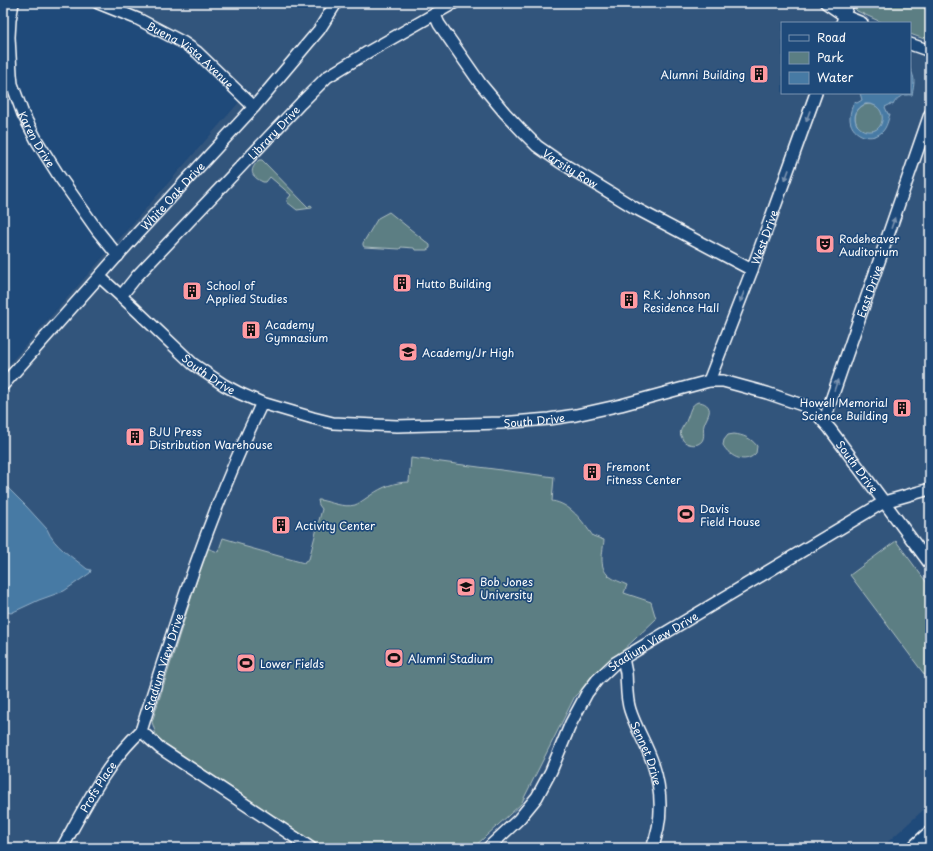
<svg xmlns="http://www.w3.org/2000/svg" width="933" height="851" viewBox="0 0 933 851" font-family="'Playpen Sans',sans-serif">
  <rect width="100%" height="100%" fill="#1f4a7a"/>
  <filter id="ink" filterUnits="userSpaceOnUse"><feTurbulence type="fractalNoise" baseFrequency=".025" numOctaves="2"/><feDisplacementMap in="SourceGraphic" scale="8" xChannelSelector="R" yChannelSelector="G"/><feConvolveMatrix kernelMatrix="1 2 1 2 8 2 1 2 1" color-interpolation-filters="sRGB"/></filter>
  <g filter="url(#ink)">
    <path fill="#32547c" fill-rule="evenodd" d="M109,3H930V804L881,848H3V371L249,91L167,27ZM782,23H910V93H782Z"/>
    <g fill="#5b7e83" stroke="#adbec1">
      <path d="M856,3H930V41L910,34V23H883L857,11C854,8 853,6 856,3Z"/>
      <circle cx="869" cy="118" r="14"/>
      <path d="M259,160H262L308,207L310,205L312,206V208L297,210L287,202V200L291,195L270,177L266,182H263C250,176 249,170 259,160Z"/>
      <path d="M389,212L430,245V248L427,250H415L414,248L401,247L400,249L364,247L363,245V243L378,218Z"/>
      <path d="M698,402C704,402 711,406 709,413C708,417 705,421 704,425C702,431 707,440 698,444C695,445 692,445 689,444C685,443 683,441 682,438C677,430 685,426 687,419C690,412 690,405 698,402Z"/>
      <path d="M734,434C743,435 751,438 757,446L756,453C755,454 753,456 751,457C740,463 728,454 723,445L724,440L728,435Z"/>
      <path d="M411,458L554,477L552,501C571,504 582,521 593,536L604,540C603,552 598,567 609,576C614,580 621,582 627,585L624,593L651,602L656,619L575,696L521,804L473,848H322L157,738L152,722L207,548L218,552L223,538L243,544V546L304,563L305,561L309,559L322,509L319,505L318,500H320C331,502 343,508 355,505C360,503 366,498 371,495C382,487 395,482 409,482Z"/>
      <path d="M896,541L930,587V682L850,575Z"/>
    </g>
    <g fill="#477aa4" stroke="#91afc8" fill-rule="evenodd">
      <path d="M910,69C916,79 914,84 912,95C903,94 897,97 893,105L891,104L885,107L888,114H890C888,120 887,127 882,132C870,143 849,134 850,117C850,112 852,107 854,102L857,103L862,100L860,93H910ZM865,104C888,102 887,133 868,131C863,131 860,128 857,125C852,116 857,108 865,104Z"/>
      <path d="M3,483L26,506L47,529C54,547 73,557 87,569L91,570L90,573L64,591L39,600L11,613L3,611Z"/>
    </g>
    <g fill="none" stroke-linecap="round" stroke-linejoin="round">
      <defs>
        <g id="minor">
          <path id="s1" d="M13,3L10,20L9,37L11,74L12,84L23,114L37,141L59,176L97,230L118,256"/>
          <path id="s2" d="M98,3L138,19L184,43L197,52L254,107"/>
          <path d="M826,3L845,16L862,23"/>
          <path id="s3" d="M435,15L439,24L480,83L505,113L522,131L537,146L560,162L635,208L752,270"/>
          <path d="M842,23L848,3"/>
          <path d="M910,44L930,51"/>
          <path id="s4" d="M100,277L134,308L193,364L224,385L239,393L262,403L313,418L333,423L397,426L501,423L549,419L576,415L621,405L709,381H723L767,393L802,405L816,413L830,429L930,564"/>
          <path id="s5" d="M121,296L137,276L301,103L327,77L368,52L454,3"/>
          <path id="s6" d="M709,381L752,270L816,93"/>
          <path id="s7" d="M3,385L136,235L254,107L319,30L336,3"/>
          <path id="s8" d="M825,423L829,406L930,114"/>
          <path id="s9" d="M623,658C624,663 625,668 626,673C627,686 626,698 630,710C636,729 647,745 653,764C662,791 663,821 652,848"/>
          <path id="s10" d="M141,731C176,620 211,508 262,403"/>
          <path d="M141,731L160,748L311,848"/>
          <path id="s11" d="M62,848C85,807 106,763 141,731"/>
          <path id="s12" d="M488,848L519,819L537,797L551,771L571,723L587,693L597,680L615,663L884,502L930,489"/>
        </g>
        <path id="primary" d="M917,848L930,836"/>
      </defs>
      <use href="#minor" stroke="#fff" stroke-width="14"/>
      <use href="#primary" stroke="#fff" stroke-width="21"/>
      <use href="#minor" stroke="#1f4a7a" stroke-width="11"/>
      <use href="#primary" stroke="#1f4a7a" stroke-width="18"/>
    </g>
    <defs><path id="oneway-solid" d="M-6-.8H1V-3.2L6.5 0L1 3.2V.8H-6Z"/></defs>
    <g fill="#7992af">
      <use href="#oneway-solid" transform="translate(808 116) rotate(110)"/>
      <use href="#oneway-solid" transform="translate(787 175) rotate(110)"/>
      <use href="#oneway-solid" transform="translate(893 223) rotate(-71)"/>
      <use href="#oneway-solid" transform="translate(742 297) rotate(111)"/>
      <use href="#oneway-solid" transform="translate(836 385) rotate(-71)"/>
    </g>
  </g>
  <defs>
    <symbol id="building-square" viewBox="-11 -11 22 22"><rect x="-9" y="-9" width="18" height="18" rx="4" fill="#ff9aa2" stroke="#1f4a7a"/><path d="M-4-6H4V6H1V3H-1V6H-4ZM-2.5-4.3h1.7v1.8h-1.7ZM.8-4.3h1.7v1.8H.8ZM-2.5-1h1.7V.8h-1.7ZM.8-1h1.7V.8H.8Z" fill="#111"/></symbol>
    <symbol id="theatre-square" viewBox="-11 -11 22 22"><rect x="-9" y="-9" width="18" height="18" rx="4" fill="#ff9aa2" stroke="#1f4a7a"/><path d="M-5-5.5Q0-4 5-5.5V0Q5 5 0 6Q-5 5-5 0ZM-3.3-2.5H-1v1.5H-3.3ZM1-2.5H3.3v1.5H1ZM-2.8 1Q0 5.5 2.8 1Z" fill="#111"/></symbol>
    <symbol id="school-square" viewBox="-11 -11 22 22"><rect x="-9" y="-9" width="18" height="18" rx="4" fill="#ff9aa2" stroke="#1f4a7a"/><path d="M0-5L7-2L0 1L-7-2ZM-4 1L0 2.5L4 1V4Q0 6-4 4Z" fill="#111"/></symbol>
    <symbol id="stadium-square" viewBox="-11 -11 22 22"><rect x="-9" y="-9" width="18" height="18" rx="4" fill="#ff9aa2" stroke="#1f4a7a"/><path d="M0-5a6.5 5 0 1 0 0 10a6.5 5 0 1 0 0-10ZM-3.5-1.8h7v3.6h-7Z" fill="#111"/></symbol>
    <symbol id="university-square" viewBox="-11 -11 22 22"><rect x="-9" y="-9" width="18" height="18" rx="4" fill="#ff9aa2" stroke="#1f4a7a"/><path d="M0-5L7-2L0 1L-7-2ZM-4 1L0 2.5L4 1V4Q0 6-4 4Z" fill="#111"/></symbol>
  </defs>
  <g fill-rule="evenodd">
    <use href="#building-square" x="748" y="63" width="22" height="22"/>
    <use href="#theatre-square" x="814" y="233" width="22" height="22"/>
    <use href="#building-square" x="391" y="272" width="22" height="22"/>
    <use href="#building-square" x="181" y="280" width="22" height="22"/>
    <use href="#building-square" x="618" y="289" width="22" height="22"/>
    <use href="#building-square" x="240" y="319" width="22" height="22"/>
    <use href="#school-square" x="397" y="341" width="22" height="22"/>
    <use href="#building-square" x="891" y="397" width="22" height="22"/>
    <use href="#building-square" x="124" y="426" width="22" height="22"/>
    <use href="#building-square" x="581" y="461" width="22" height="22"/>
    <use href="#stadium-square" x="675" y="503" width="22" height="22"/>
    <use href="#building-square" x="270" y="514" width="22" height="22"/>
    <use href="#university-square" x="455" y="576" width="22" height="22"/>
    <use href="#stadium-square" x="383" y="647" width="22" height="22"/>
    <use href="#stadium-square" x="235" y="652" width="22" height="22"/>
  </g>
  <g text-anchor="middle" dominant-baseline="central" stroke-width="3.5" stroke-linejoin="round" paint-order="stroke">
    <g font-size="11" fill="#fff" stroke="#1f4a7a">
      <text stroke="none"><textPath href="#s2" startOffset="107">Buena Vista Avenue</textPath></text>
      <text stroke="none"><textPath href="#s5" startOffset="224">Library Drive</textPath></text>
      <text stroke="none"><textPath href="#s1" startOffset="142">Karen Drive</textPath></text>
      <text stroke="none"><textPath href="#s3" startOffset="207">Varsity Row</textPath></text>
      <text stroke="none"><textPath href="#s7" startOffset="254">White Oak Drive</textPath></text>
      <text stroke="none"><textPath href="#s6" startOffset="154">West Drive</textPath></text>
      <text stroke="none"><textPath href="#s8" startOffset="139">East Drive</textPath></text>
      <text stroke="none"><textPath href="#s4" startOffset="146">South Drive</textPath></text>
      <text stroke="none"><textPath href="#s4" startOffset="482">South Drive</textPath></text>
      <text stroke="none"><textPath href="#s4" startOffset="842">South Drive</textPath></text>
      <text stroke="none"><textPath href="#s12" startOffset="271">Stadium View Drive</textPath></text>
      <text stroke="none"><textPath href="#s10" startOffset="72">Stadium View Drive</textPath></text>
      <text stroke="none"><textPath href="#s9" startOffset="99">Sennet Drive</textPath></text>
      <text stroke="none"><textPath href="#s11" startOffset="71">Profs Place</textPath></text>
    </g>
    <g font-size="11" fill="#fff" stroke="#1f4a7a" text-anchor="start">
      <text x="745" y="74" text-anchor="end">Alumni Building</text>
      <text x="839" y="238">Rodeheaver<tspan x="839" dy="13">Auditorium</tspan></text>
      <text x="416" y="283">Hutto Building</text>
      <text x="206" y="285">School of<tspan x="206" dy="13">Applied Studies</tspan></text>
      <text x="643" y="294">R.K. Johnson<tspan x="643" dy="13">Residence Hall</tspan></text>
      <text x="265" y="324">Academy<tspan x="265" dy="13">Gymnasium</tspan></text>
      <text x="422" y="352">Academy/Jr High</text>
      <text x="888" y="402" text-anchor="end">Howell Memorial<tspan x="888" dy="13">Science Building</tspan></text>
      <text x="149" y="431">BJU Press<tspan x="149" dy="13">Distribution Warehouse</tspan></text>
      <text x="606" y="466">Fremont<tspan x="606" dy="13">Fitness Center</tspan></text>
      <text x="700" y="508">Davis<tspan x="700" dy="13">Field House</tspan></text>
      <text x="295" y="525">Activity Center</text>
      <text x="480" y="581">Bob Jones<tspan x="480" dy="13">University</tspan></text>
      <text x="408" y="658">Alumni Stadium</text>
      <text x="260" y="663">Lower Fields</text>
    </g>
  </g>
  <rect width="933" height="851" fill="none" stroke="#1f4a7a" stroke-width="16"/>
  <rect x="8" y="8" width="917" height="835" fill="none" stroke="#fff" stroke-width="1.5" filter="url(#ink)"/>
  <rect x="781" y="22" width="130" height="72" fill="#1f4a7a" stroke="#7992af"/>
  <rect x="789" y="35" width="20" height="6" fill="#1f4a7a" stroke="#7992af"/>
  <text x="817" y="42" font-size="12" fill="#ffffff">Road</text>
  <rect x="789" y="52" width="20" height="12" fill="#5b7e83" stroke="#7992af"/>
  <text x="817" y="62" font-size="12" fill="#ffffff">Park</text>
  <rect x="789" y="72" width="20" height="12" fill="#477aa4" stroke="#7992af"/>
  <text x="817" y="82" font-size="12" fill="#ffffff">Water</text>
</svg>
